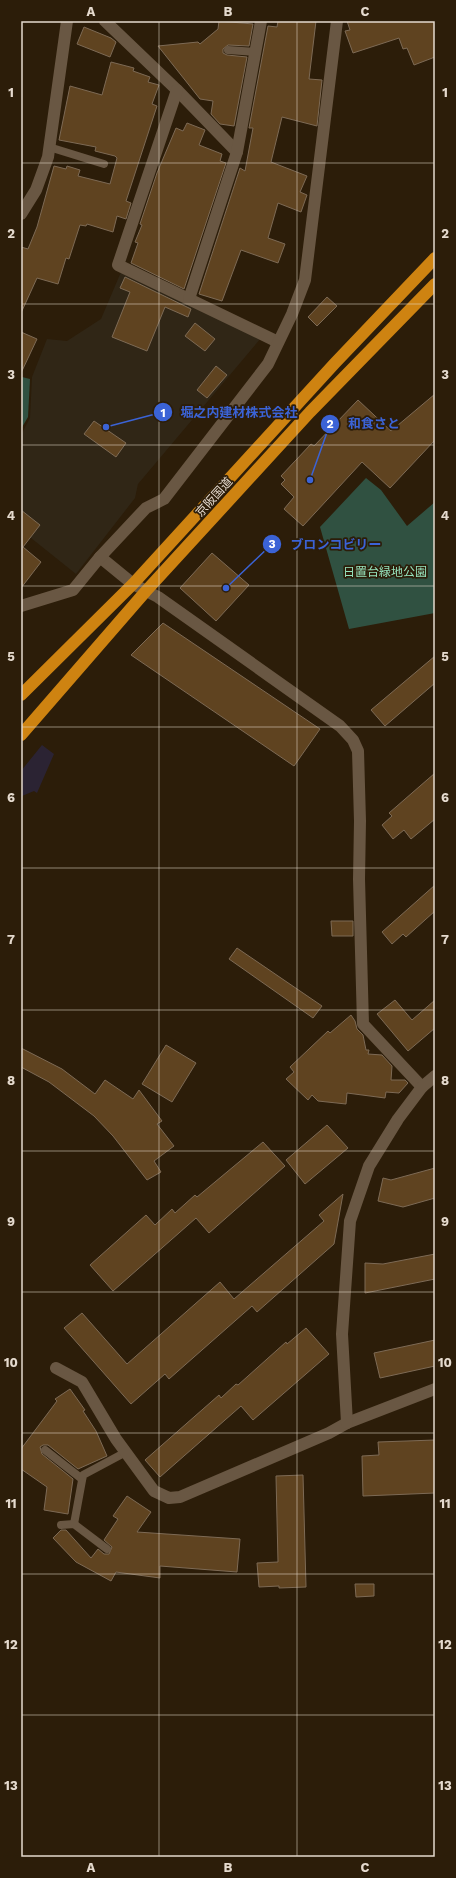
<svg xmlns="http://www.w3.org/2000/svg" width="456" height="1878" viewBox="0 0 456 1878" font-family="'Work Sans','Noto Sans JP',sans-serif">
  <rect width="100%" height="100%" fill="#2c1d09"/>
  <path fill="#2b2333" d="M42,745L54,754L37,793L34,791L22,796L21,799V771Z"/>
  <path fill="#302616" d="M121,272L261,338L138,484L135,498L76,574L21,530V435L30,418L32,377L47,339L67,341L101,319Z"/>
  <g fill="#305141">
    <path d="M22,377L30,379L28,417L21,429Z"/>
    <path d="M366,478L381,490L407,526L435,502V613L349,629L320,527Z"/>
  </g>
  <g fill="#5f4320" stroke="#7d6a55">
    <path d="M219,21L253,24L249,46L228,45L223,49V53L227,55L247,57L234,126L220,124L211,114L213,101L200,99L158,46L198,42L200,44L218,29Z"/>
    <path d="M278,21H316L309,79L322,80L317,126L282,117L271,162L307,176L300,192L307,195L301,212L278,203L268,238L285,244L278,263L241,250L222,301L199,294L240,168L245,171L253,128H249L268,26L277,27Z"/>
    <path d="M347,21H435V57L414,65L407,48L403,49L399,38L353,53L345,31L350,30Z"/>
    <path d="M84,27L111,38L116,42L110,57L77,44Z"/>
    <path d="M111,62L134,68L133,71L150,77L148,82L159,85L152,104L157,106L126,201L131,203L126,219L117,216L113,232L87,224L86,226L80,225L69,259L66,258L58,284L37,278L21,313V247L28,249L37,227L54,166L66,169L67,166L80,170L78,176L110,184L117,158L115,156L95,151L96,147L59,140L70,86L102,95Z"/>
    <path d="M187,123L205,130L199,145L222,154L220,161L226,163L184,289L131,263L138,243L135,242L142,225L140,224L157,173L176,128L183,131Z"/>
    <path d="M125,277L191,309L188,317L165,307L147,351L112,337L130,292L120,288Z"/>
    <path d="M327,297L337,306L317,326L308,317Z"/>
    <path d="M195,323L215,339L205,351L185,336Z"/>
    <path d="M21,332L37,339L21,373Z"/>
    <path d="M216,366L227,375L207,398L197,390Z"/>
    <path d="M435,394V440L390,488L362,462L303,526L284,509L294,497L281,484L285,480L281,476L311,444L314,446L358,400L391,431Z"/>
    <path d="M94,421L126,443L116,457L84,434Z"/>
    <path d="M21,510L40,525L23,547L41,562L21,588Z"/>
    <path d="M212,553L249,585L216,621L180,588Z"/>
    <path d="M163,623L320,729L294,766L131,655Z"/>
    <path d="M435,656V683L385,726L371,710Z"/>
    <path d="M435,773V819L411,839L404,830L393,839L382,825L392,816L389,813Z"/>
    <path d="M435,885V911L406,937L403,934L392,944L382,932Z"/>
    <path d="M331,921H353V936H332Z"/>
    <path d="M237,948L322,1006L313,1018L229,959Z"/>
    <path d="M395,1000L412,1020L435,1000V1028L408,1051L377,1014Z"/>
    <path d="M351,1015L355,1021L357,1029L363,1035L366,1050H369L368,1054L382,1055L392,1066L391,1080H405L408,1083L399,1093L386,1092L385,1098L347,1093L346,1104L318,1101L312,1095L308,1100L286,1079L294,1072L290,1067L328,1031L330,1033Z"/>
    <path d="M166,1045L196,1063L172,1102L142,1084Z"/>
    <path d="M21,1048L62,1069L95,1094L105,1080L133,1099L139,1090L162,1121L157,1124L174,1146L154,1161L161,1172L147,1180L113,1136L94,1116L49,1082L21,1067Z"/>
    <path d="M327,1125L348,1148L305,1184L286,1160Z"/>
    <path d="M263,1142L285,1166L209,1233L196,1218L113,1291L90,1265L146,1215L155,1225L172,1209L175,1213L195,1195L197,1197Z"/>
    <path d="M435,1168V1198L403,1207L378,1201L383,1178L391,1180Z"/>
    <path d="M343,1194L334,1244L257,1312L252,1306L169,1379L165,1374L131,1404L64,1328L82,1313L127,1364L220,1282L234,1299L324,1221L319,1215Z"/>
    <path d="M435,1254V1279L365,1293V1263L383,1264Z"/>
    <path d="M306,1328L329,1354L253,1420L241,1406L160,1477L145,1460L219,1395L221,1398L236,1384L238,1385L286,1342L287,1344Z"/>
    <path d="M435,1340V1366L380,1378L374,1353Z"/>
    <path d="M70,1389L85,1410L83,1411L96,1431L107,1456L78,1469L48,1445H43L40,1447L42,1454L73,1479L68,1514L44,1510L47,1487L21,1469V1449L57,1401L55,1399Z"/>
    <path d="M435,1440V1493L363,1496L362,1456L379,1455L378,1442Z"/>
    <path d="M303,1475L306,1587L279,1588V1586L259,1587L257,1563L278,1562L276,1476Z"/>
    <path d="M127,1496L151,1512L137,1532L240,1539L237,1572L160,1566V1578L116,1572L111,1581L76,1562L53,1538L61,1530H66L91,1558L98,1549L104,1554H109L112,1547L104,1540L118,1519L113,1516Z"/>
    <path d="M355,1584H374V1596L356,1597Z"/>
  </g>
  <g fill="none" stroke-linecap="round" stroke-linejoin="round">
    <g stroke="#695743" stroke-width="8">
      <path d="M228,50L256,52"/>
      <path d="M49,147L104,164"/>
      <path d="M45,1450L82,1479"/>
      <path d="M74,1524L83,1475L126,1452"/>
      <path d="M61,1525L74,1524L107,1549"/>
    </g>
    <g stroke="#695743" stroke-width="12">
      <path d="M105,21L177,90L237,152"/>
      <path d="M177,90L118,265L278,342"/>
      <path d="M21,214L36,190L48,157L67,21"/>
      <path d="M189,299L237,152L261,21"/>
      <path d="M100,557L133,584L158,597L340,726L353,740L358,751L360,821L359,879L363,1024L422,1087"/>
      <path d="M21,606L73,590L100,557L146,508L164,499L268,364L292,314L305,280L337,21"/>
      <path d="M56,1368L82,1382L116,1439L154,1491L169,1498L180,1497L329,1433L347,1423L435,1389"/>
    </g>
    <path stroke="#695743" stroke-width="12" d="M347,1423L342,1334L350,1221L369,1166L398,1119L422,1087L435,1076"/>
    <g stroke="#ce8311" stroke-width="12">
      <path d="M21,695L133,584L335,363L435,258"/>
      <path d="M21,735L146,591L310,412L435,284"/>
    </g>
  </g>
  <path fill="none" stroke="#e5dace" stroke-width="1" stroke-opacity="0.55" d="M159,21V1857M297,21V1857M21,163H435M21,304H435M21,445H435M21,586H435M21,727H435M21,868H435M21,1010H435M21,1151H435M21,1292H435M21,1433H435M21,1574H435M21,1715H435"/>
  <g text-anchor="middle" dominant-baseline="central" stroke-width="3.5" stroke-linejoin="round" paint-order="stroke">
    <g font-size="12" fill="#e5dace" stroke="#2c1d09">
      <text transform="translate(214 497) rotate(-48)">京阪国道</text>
    </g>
    <g font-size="12" fill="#96e3bd" stroke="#2c1d09">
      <text x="385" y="572">日置台緑地公園</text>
    </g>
  </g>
  <path fill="none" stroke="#3b63d6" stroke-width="1.5" d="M106 427L163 412M310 480L330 424M226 588L272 544"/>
  <g fill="#3b63d6" stroke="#2c1d09" stroke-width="1.5">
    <circle cx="106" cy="427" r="4"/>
    <circle cx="310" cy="480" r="4"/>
    <circle cx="226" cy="588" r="4"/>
    <circle cx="163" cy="412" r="10"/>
    <circle cx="330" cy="424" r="10"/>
    <circle cx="272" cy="544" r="10"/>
  </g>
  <g font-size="12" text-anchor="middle" font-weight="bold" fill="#fff">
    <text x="163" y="417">1</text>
    <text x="330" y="428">2</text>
    <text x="272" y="548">3</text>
  </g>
  <g font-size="13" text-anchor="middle" font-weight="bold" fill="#3b63d6" stroke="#2c1d09" stroke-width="3.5" stroke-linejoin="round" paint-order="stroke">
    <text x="239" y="417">堀之内建材株式会社</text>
    <text x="374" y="428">和食さと</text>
    <text x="336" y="549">ブロンコビリー</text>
  </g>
  <rect width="456" height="1878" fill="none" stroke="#2c1d09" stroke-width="44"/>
  <rect x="22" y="22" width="412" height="1834" fill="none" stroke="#e5dace" stroke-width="1.5"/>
  <g font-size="13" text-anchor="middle" font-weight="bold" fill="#e5dace">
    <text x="91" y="16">A</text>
    <text x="228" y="16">B</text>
    <text x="365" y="16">C</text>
    <text x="11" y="97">1</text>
    <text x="445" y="97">1</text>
    <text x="11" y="238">2</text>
    <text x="445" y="238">2</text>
    <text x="11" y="379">3</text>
    <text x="445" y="379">3</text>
    <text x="11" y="520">4</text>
    <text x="445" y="520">4</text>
    <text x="11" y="661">5</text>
    <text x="445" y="661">5</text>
    <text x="11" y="802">6</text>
    <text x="445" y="802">6</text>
    <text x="11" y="944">7</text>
    <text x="445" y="944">7</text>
    <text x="11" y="1085">8</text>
    <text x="445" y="1085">8</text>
    <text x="11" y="1226">9</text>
    <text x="445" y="1226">9</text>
    <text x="11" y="1367">10</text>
    <text x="445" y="1367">10</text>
    <text x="11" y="1508">11</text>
    <text x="445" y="1508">11</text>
    <text x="11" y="1649">12</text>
    <text x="445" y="1649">12</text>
    <text x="11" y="1790">13</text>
    <text x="445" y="1790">13</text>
    <text x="91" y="1872">A</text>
    <text x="228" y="1872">B</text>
    <text x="365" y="1872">C</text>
  </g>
</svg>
